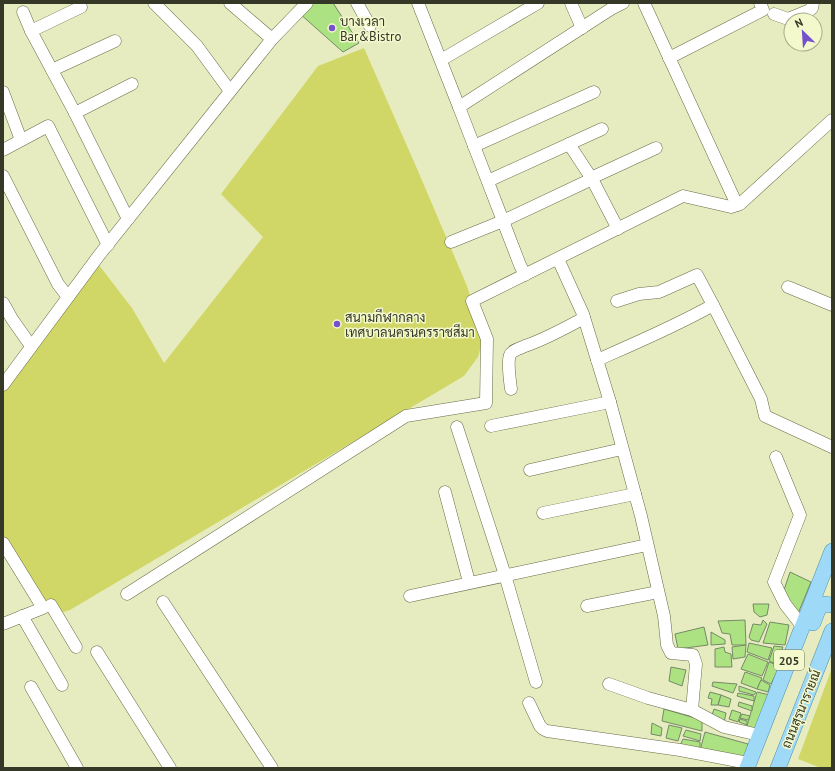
<svg xmlns="http://www.w3.org/2000/svg" width="835" height="771" viewBox="0 0 835 771" font-family="'PT Sans',Sarabun,sans-serif">
  <rect width="100%" height="100%" fill="#e7ecc0"/>
  <g fill="#d0d766">
    <path d="M364,48L418,171L467,286L483,339L478,357L464,376L70,610L50,616L3,542V387L95,260L132,308L164,363L263,237L221,194L318,66Z"/>
    <path d="M832,668V768H821L798,759Z"/>
  </g>
  <g fill="#ace281" stroke="#758a67">
    <path d="M309,3H333L359,43L343,52L299,13Z"/>
    <path d="M790,572L811,582L797,616L783,593Z"/>
    <path d="M753,604H769L767,615L760,617L754,612Z"/>
    <path d="M745,620L746,645H732L730,634L722,633L718,621Z"/>
    <path d="M763,620L767,624L759,642L751,640L749,637L753,624L761,625Z"/>
    <path d="M770,622L789,625L785,645L763,643Z"/>
    <path d="M704,627L708,645L678,649L675,634Z"/>
    <path d="M711,632L725,640V644L711,645Z"/>
    <path d="M749,643L772,648L768,660L747,652Z"/>
    <path d="M746,645L745,657L733,659L732,647Z"/>
    <path d="M774,646L783,647L778,660L780,662L779,665L769,661Z"/>
    <path d="M724,647L725,652L731,654L732,667H715V649Z"/>
    <path d="M748,654L768,662L762,676L741,669Z"/>
    <path d="M769,662L780,666L771,684L763,680Z"/>
    <path d="M671,667L686,670L682,686L669,681Z"/>
    <path d="M745,672L762,678L757,689L741,683Z"/>
    <path d="M761,680L770,685L768,692L757,689Z"/>
    <path d="M713,682L737,684L733,693L712,686Z"/>
    <path d="M739,686L756,692L754,695L739,691Z"/>
    <path d="M710,692L721,695L718,705H711L712,699L708,698Z"/>
    <path d="M757,692L770,695L756,732L746,729Z"/>
    <path d="M738,693L754,696V701L737,696Z"/>
    <path d="M721,695L731,699L729,707L718,705Z"/>
    <path d="M739,702L752,706V711L738,706Z"/>
    <path d="M664,709L702,720V731L662,721Z"/>
    <path d="M714,709L726,713L724,723L711,718Z"/>
    <path d="M732,710L741,713L738,722L729,719Z"/>
    <path d="M742,714L750,716L748,720L740,718Z"/>
    <path d="M740,719L747,721V725L739,722Z"/>
    <path d="M652,723L662,728L661,736L651,734Z"/>
    <path d="M669,725L682,728L678,741L666,738Z"/>
    <path d="M686,730L701,734L700,741L683,736Z"/>
    <path d="M705,732L748,744L744,760L700,750Z"/>
    <path d="M683,739L700,742V750L679,748Z"/>
  </g>
  <g fill="none" stroke-linecap="round" stroke-linejoin="round">
    <defs>
      <g id="minor">
        <path d="M154,3L197,46L230,91"/>
        <path d="M230,3L272,39"/>
        <path d="M357,3L370,26"/>
        <path d="M418,3L459,107L611,9L623,3"/>
        <path d="M571,3L582,28"/>
        <path d="M644,3L737,205"/>
        <path d="M23,12L31,31L75,113L128,219"/>
        <path d="M774,14L788,19L810,10L812,8L813,3"/>
        <path d="M31,31L81,7"/>
        <path d="M669,58L763,10L760,3"/>
        <path d="M441,60L538,3"/>
        <path d="M52,70L115,41"/>
        <path d="M3,92L21,140"/>
        <path d="M459,107L520,265L525,275"/>
        <path d="M75,113L132,84"/>
        <path d="M569,144L592,179L618,229"/>
        <path d="M474,146L594,92"/>
        <path d="M3,150L48,126L108,245"/>
        <path d="M3,176L58,284L68,297"/>
        <path d="M591,178L656,148"/>
        <path d="M488,181L602,129"/>
        <path d="M451,242L503,221L592,179"/>
        <path d="M558,259L583,314L610,402L641,516L664,616L667,645L671,653L693,655L696,664L692,710"/>
        <path d="M788,287L832,305"/>
        <path d="M617,301L639,294L659,292L697,275L713,305L761,399L765,416L832,447"/>
        <path d="M3,303L12,319L31,346"/>
        <path d="M597,360C636,343 676,326 713,305"/>
        <path d="M3,385L100,254L272,39L307,3"/>
        <path d="M511,389C510,381 507,362 510,355C512,350 521,348 525,346C546,339 565,328 584,318"/>
        <path d="M491,426L610,402"/>
        <path d="M457,427L505,575L536,682"/>
        <path d="M776,457L800,515L774,582L785,604L802,626"/>
        <path d="M530,470L622,449"/>
        <path d="M445,492L469,582"/>
        <path d="M543,513L635,494"/>
        <path d="M3,543L43,608L3,624"/>
        <path d="M127,594L406,416L486,403L487,339L472,301L683,196L731,207L740,204L832,120"/>
        <path d="M410,596L647,545"/>
        <path d="M163,602L272,768"/>
        <path d="M51,605L76,647"/>
        <path d="M587,606L658,592"/>
        <path d="M22,616L62,685"/>
        <path d="M97,652L170,768"/>
        <path d="M609,684L648,698L692,710L724,727L759,735"/>
        <path d="M31,687L77,768"/>
        <path d="M529,703L540,726L543,729L547,731L680,750L748,763"/>
      </g>
      <g id="major">
        <path d="M813,623L818,610L823,604L832,605"/>
        <path d="M747,768L832,551"/>
        <path d="M778,768L832,631"/>
      </g>
    </defs>
    <use href="#minor" stroke="#696c45" stroke-width="13"/>
    <use href="#major" stroke="#5091ab" stroke-width="16"/>
    <use href="#minor" stroke="#fff" stroke-width="12"/>
    <use href="#major" stroke="#9edaf7" stroke-width="15"/>
  </g>
  <g fill="#7552cb" stroke="#f4f9cd" stroke-width="1.5">
    <circle cx="332" cy="28" r="4"/>
    <circle cx="337" cy="324" r="4"/>
  </g>
  <g text-anchor="middle" dominant-baseline="central" stroke-width="3" stroke-linejoin="round" paint-order="stroke">
    <rect fill="#f4f9cd" stroke="#6f7259" stroke-width="1" x="774" y="650" width="30" height="20" rx="3"/>
    <g font-size="12" font-weight="bold" fill="#363827">
      <text x="789" y="660">205</text>
    </g>
    <g font-size="13" fill="#363827" stroke="#f4f9cd" text-anchor="start">
      <text x="340" y="21">บางเวลา<tspan x="340" dy="15">Bar&amp;Bistro</tspan></text>
      <text x="345" y="317">สนามกีฬากลาง<tspan x="345" dy="15">เทศบาลนครนครราชสีมา</tspan></text>
    </g>
    <g font-size="13" fill="#363827" stroke="#f4f9cd">
      <text transform="translate(801 709) rotate(-68)">ถนนสุรนารายณ์</text>
    </g>
  </g>
  <rect width="835" height="771" fill="none" stroke="#363827" stroke-width="8"/>
  <g transform="translate(803 32) rotate(335)"><circle r="19" fill="#f4f9cd" stroke="#a8ac8b"/>
  <path d="M0-3L7 15L0 10L-7 15Z" fill="#7552cb"/>
  <text y="-6" font-size="11" font-weight="bold" text-anchor="middle" fill="#363827">N</text>
  </g>
</svg>
